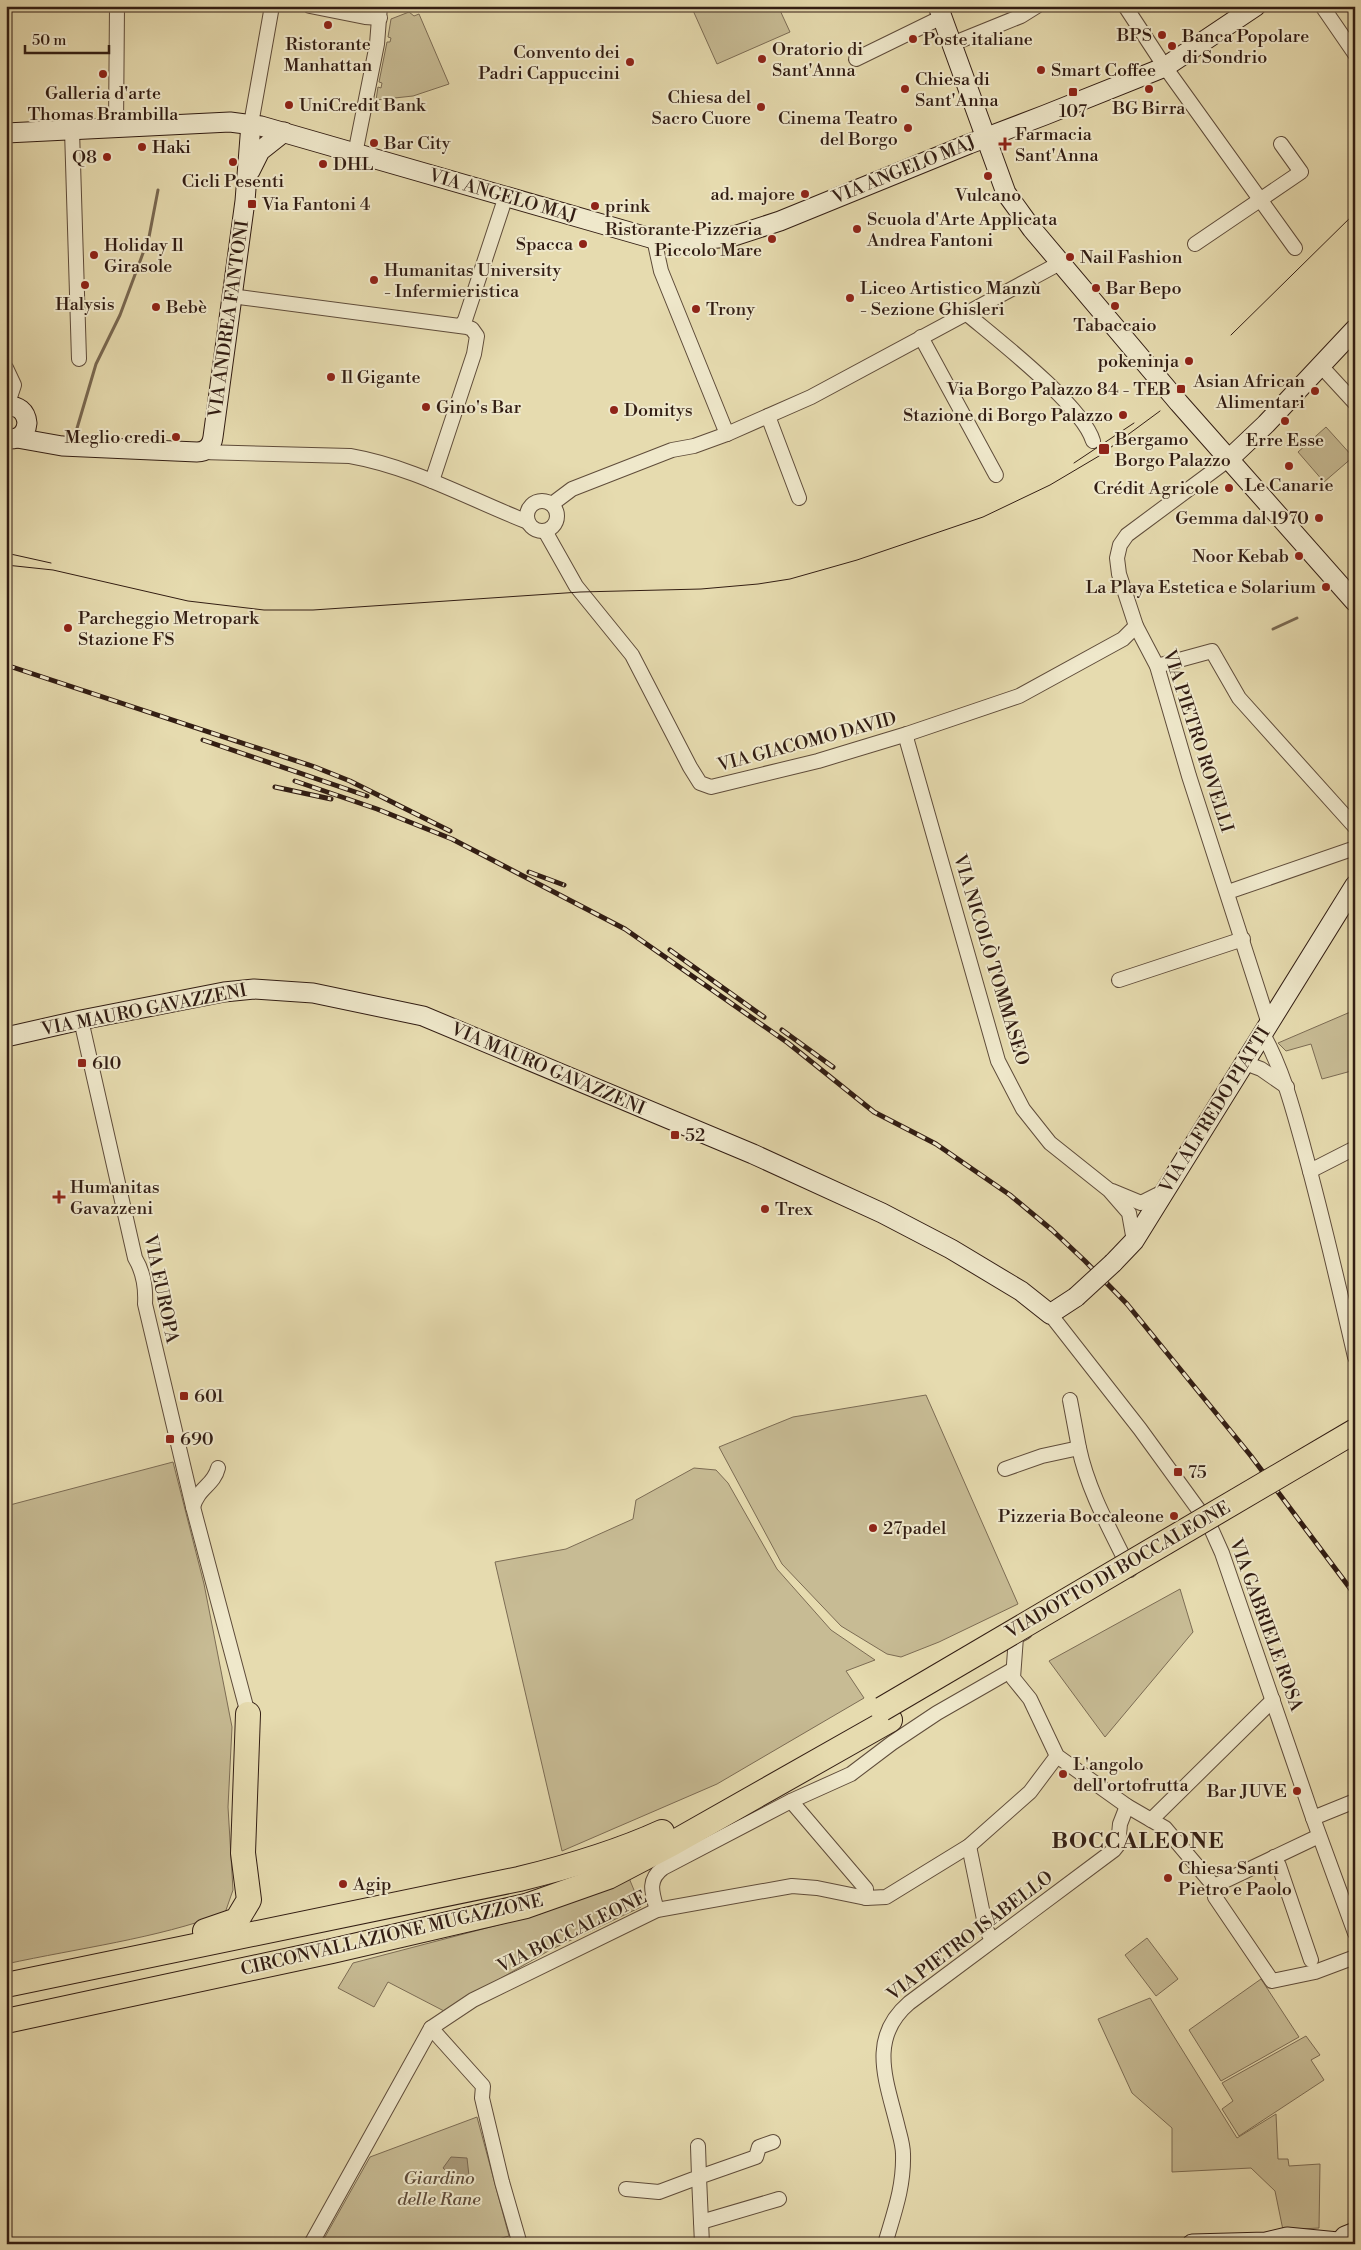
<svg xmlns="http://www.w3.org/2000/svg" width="1361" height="2250" viewBox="0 0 1361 2250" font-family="'Libre Bodoni',serif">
  <rect width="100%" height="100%" fill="#e6dbaf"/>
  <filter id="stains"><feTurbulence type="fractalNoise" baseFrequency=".004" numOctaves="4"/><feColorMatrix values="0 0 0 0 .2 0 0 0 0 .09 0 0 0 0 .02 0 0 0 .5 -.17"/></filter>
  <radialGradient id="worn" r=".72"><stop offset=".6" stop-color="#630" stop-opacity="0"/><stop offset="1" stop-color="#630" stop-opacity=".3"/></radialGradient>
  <g fill="#c7bb94" stroke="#7c6c54">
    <path d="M691,6H778L790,32L717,64Z"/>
    <path d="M409,12L414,16L419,14L449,84L413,96L376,100L378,87L381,88L382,83L379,82L387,42H390L391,38L388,37L391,19Z"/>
    <path d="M1326,427L1353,457L1324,482L1298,452Z"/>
    <path d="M1355,1010V1070L1322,1079L1311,1044L1286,1051L1278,1043Z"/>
    <path d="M926,1395L1018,1604L939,1642L901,1657L887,1654L841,1626L782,1564L719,1447L793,1417Z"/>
    <path d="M173,1462L204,1584L232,1727L228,1807L233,1890L225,1913C155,1939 79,1948 6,1964V1506Z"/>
    <path d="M694,1468L716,1470L728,1483L777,1569L831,1630L875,1660L846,1671L864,1698L717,1784L562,1851L495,1562L566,1549L633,1519L636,1500Z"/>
    <path d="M1180,1589L1193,1632L1105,1737L1049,1661Z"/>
    <path d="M629,1878L641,1907L550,1950L444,2011L388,1982L374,2007L338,1988L353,1963L540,1914Z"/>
    <path d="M1147,1938L1178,1979L1156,1996L1125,1955Z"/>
    <path d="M1261,1979L1299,2037L1221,2081L1189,2030Z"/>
    <path d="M1150,1998L1237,2138L1276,2114L1278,2159H1288L1289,2166L1320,2164L1319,2228L1283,2230L1275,2191L1251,2168L1172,2172V2128L1132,2093L1098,2019Z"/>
    <path d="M1306,2036L1320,2055L1311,2060L1324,2080L1239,2136L1222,2109L1233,2101L1222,2083Z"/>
    <path d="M477,2117L509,2236L481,2244H321L370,2157Z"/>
  </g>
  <path fill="#a99a7a" stroke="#796851" d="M451,2157L467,2158L469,2176L454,2178L443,2168Z"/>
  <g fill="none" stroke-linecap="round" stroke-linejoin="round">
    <g stroke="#796851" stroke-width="3">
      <path d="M75,435L96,364L120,315L149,237L158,190"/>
      <path d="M1273,629L1297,618"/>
    </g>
    <defs>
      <g id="street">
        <path d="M310,6L365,17L380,18"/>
        <path d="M1125,6L1165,67L1295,248"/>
        <path d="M1322,6L1355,54"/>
        <path d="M952,44L1021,16L1037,6"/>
        <path d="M856,59L942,17"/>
        <path d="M251,124L272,6"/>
        <path d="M116,127L117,6"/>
        <path d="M72,130L79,359"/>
        <path d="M355,154L377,44L380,6"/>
        <path d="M654,239L661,271L727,434"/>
        <path d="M1195,244L1301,172L1281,144"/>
        <path d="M231,296L467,327L472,329L477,336L474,354L432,481"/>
        <path d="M967,314C998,340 1082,405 1093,441"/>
        <path d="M461,326L465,320L506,196"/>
        <path d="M921,337L996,475"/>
        <path d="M1320,365L1355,403"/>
        <path d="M6,368L14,385L7,406"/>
        <path d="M768,416L799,498"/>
        <path d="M201,452L350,456C413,467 469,499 528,522"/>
        <path d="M1228,460L1127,535L1120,545L1117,558L1119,574L1136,626L1157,666L1189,776L1269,1024"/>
        <circle cx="542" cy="516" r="15"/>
        <path d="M552,504L572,489L672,450L694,446L727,434L811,397L1060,263"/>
        <path d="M545,531L576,586L632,655L690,767L700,783L711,787L818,761L907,734L1019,696L1123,639L1136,626"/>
        <path d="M1157,666L1212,651L1239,698L1355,827"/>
        <path d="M907,734V741L998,1061L1023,1109L1050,1143L1109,1190L1129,1213L1134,1241"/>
        <path d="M1228,892L1355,848"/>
        <path d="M1119,980L1243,939"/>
        <path d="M81,1020L135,1258C144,1273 146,1287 145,1304L193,1507L248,1714"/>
        <path d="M1263,1034C1283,1070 1293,1109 1304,1149C1323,1218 1339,1287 1355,1357"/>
        <path d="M1245,1063L1261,1069L1287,1087"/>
        <path d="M1310,1171L1355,1148"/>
        <path d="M1112,1191L1141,1203L1161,1193"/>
        <path d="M1050,1314L1140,1429L1209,1524L1222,1553L1313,1818L1355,1933"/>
        <path d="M1070,1400L1079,1448"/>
        <path d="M1005,1469L1042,1456L1079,1448C1088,1491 1111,1531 1130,1570"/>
        <path d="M193,1507C198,1488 214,1485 218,1468"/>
        <path d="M1025,1632L1016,1637L1013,1678L1030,1699L1057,1756L1127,1806L1165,1828L1214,1886L1215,1897L1272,1981L1315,1972L1355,1957"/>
        <path d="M791,1801L866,1889V1898"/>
        <path d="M1313,1818L1355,1801"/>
        <path d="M1151,1820L1273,1700"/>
        <path d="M969,1846L986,1929L992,1940"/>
        <path d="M1274,1857L1279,1866L1311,1960"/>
        <path d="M1214,1886L1319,1836"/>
        <path d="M657,1910C652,1893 647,1880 663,1868L791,1801L851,1774L892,1743L937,1713L1012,1670"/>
        <path d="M431,2028L483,2086L482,2098L502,2182L519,2241"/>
        <path d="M626,2189L659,2192L699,2177L698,2146"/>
        <path d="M701,2222L779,2199"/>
        <path d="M311,2244L431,2028L473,2000L657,1910L792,1886L817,1888L866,1898L886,1897L969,1846L1030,1792L1057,1756"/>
        <path d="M702,2244L699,2177L756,2157L759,2147L773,2142"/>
        <path d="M885,2244C894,2213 904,2187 903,2154C903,2145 900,2136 898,2128C887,2082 867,2039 909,2003L1114,1850L1118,1845L1120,1824L1127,1806"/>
      </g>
      <g id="secondary">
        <path d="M938,6L1006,193L1032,229L1179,403L1355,602"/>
        <path d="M6,133L230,122L261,126L654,239L688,241L718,238L734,236L780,221L969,144L1045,115L1165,67L1256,6"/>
        <path d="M250,171L260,151L284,132"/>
        <path d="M6,406C18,405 26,411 27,423C26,434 19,440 7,439"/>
        <path d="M17,438L62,446L197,452C206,452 212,446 213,437L245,201L251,124"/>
        <path d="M1228,460L1266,424L1355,329"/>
        <path d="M6,1037L81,1020L224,992L254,989L313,993L423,1016L753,1154L882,1213L951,1249L1021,1291L1050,1314L1076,1297"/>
        <path d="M1113,1263L1134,1241L1355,885"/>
        <path d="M1192,2244L1266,2242L1287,2237L1338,2242"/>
        <path d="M1338,2244L1345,2236L1355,2232"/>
      </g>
      <g id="highway">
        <path d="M205,1931L237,1920L249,1900L243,1853L248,1714"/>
        <path d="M6,1985L519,1879C568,1867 616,1853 662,1832"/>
        <path d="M6,2021L332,1951L526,1906L608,1877L673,1843L890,1720"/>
      </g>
    </defs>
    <use href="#street" stroke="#5f4c3a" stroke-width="16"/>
    <use href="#secondary" stroke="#321d13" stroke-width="21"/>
    <use href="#highway" stroke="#321d13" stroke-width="26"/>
    <use href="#street" stroke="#efe8cb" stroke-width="14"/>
    <use href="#secondary" stroke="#efe8cb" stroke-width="19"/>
    <use href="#highway" stroke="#e6dbaf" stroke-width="24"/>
    <g stroke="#321d13" stroke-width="1">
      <path d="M1231,335L1355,213"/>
      <path d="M1074,463L1134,423"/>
      <path d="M6,553L51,563"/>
      <path d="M6,565L53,570L188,601L264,610H313L580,592L701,589L758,584L790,579L857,560L983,517L1050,485L1099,456L1160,411"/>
    </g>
    <defs>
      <g id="rail">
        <path d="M6,665L315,767L350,781L450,831"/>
        <path d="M203,740L367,796"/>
        <path d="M295,781L377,809L452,839L625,929L788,1043L874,1112L936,1144L1010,1195L1052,1230L1085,1261L1127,1304L1251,1456L1355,1595"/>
        <path d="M275,787L331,799"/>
        <path d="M529,872L564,885"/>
        <path d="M670,950L764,1017"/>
        <path d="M782,1030L833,1067"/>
      </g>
    </defs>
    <use href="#rail" stroke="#321d13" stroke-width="5"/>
    <use href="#rail" stroke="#efe8cb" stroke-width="3" stroke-dasharray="9" stroke-linecap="butt"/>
    <defs>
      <path id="secondary-bridge" d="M1076,1297L1113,1263"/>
      <path id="highway-bridge" d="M882,1709L1355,1431"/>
    </defs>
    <use href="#secondary-bridge" stroke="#321d13" stroke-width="21" stroke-linecap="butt"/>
    <use href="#highway-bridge" stroke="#321d13" stroke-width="26" stroke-linecap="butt"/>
    <use href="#secondary-bridge" stroke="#efe8cb" stroke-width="19"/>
    <use href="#highway-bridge" stroke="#e6dbaf" stroke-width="24"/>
  </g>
  <g fill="#8f2418" stroke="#efe8cb" stroke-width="2">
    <circle cx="328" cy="25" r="5"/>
    <circle cx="1162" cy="35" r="5"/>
    <circle cx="913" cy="39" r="5"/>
    <circle cx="1172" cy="46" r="5"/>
    <circle cx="762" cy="59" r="5"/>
    <circle cx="630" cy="62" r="5"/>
    <circle cx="1041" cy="70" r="5"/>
    <circle cx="103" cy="74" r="5"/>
    <circle cx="905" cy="89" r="5"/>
    <circle cx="1149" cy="89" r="5"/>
    <rect x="1068" y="87" width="10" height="10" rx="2.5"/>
    <circle cx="289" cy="105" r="5"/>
    <circle cx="761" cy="107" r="5"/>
    <circle cx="908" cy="128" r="5"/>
    <circle cx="374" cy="143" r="5"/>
    <path d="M1002.5 136.5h5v5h5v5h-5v5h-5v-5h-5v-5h5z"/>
    <circle cx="142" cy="147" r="5"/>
    <circle cx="107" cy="157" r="5"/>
    <circle cx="233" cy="162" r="5"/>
    <circle cx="323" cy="164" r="5"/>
    <circle cx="988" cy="176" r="5"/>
    <circle cx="805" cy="194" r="5"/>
    <rect x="247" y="199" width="10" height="10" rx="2.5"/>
    <circle cx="595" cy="206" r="5"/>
    <circle cx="857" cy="229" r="5"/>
    <circle cx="772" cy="239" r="5"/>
    <circle cx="583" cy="244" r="5"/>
    <circle cx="94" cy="255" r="5"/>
    <circle cx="1070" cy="257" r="5"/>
    <circle cx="374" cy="280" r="5"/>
    <circle cx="85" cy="285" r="5"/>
    <circle cx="1096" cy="288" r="5"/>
    <circle cx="850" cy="298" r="5"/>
    <circle cx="1115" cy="306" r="5"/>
    <circle cx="156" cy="307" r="5"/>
    <circle cx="696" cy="309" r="5"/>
    <circle cx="1189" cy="361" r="5"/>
    <circle cx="331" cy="377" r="5"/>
    <rect x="1176" y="384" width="10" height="10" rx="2.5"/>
    <circle cx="1315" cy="391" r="5"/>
    <circle cx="426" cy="407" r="5"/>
    <circle cx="614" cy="410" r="5"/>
    <circle cx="1123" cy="415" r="5"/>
    <circle cx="1285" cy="421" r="5"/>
    <circle cx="176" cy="437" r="5"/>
    <rect x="1098" y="443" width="12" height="12" rx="2.5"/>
    <circle cx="1289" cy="466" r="5"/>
    <circle cx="1229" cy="488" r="5"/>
    <circle cx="1319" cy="518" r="5"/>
    <circle cx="1299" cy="556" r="5"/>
    <circle cx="1326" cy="587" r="5"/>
    <circle cx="68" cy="628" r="5"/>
    <rect x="77" y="1058" width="10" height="10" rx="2.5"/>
    <rect x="670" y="1130" width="10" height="10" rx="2.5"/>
    <path d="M56.5 1189.5h5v5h5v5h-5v5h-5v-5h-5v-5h5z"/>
    <circle cx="765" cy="1209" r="5"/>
    <rect x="179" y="1391" width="10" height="10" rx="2.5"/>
    <rect x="165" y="1434" width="10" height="10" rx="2.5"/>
    <rect x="1173" y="1467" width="10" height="10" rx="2.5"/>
    <circle cx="1174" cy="1516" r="5"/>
    <circle cx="873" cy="1528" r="5"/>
    <circle cx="1063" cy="1774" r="5"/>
    <circle cx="1297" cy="1791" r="5"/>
    <circle cx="1168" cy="1878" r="5"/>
    <circle cx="343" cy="1884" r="5"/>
  </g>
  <g text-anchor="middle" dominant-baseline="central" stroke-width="4" stroke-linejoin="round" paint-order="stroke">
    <g font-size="18" fill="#321d13" stroke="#efe8cb" text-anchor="start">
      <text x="1152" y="35" text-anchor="end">BPS</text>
      <text x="1182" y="36">Banca Popolare<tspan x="1182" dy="21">di Sondrio</tspan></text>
      <text x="923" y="39">Poste italiane</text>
      <text x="328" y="44" text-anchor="middle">Ristorante<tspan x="328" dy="21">Manhattan</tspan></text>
      <text x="772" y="49">Oratorio di<tspan x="772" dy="21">Sant'Anna</tspan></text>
      <text x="620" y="52" text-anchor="end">Convento dei<tspan x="620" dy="21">Padri Cappuccini</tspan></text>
      <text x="1051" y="70">Smart Coffee</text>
      <text x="915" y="79">Chiesa di<tspan x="915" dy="21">Sant'Anna</tspan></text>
      <text x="103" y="93" text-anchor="middle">Galleria d'arte<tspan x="103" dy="21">Thomas Brambilla</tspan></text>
      <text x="751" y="97" text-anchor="end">Chiesa del<tspan x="751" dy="21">Sacro Cuore</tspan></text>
      <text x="299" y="105">UniCredit Bank</text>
      <text x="1149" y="108" text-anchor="middle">BG Birra</text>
      <text x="1073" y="111" text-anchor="middle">107</text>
      <text x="898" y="118" text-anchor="end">Cinema Teatro<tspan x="898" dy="21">del Borgo</tspan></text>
      <text x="1015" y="134">Farmacia<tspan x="1015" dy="21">Sant'Anna</tspan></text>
      <text x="384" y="143">Bar City</text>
      <text x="152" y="147">Haki</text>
      <text x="97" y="157" text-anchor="end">Q8</text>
      <text x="333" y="164">DHL</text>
      <text x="233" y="181" text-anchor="middle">Cicli Pesenti</text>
      <text x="795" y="194" text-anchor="end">ad. majore</text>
      <text x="988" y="195" text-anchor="middle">Vulcano</text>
      <text x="262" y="204">Via Fantoni 4</text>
      <text x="605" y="206">prink</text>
      <text x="867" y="219">Scuola d'Arte Applicata<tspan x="867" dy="21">Andrea Fantoni</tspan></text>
      <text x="762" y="229" text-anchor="end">Ristorante Pizzeria<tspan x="762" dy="21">Piccolo Mare</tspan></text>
      <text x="573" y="244" text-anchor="end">Spacca</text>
      <text x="104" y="245">Holiday Il<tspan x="104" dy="21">Girasole</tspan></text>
      <text x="1080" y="257">Nail Fashion</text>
      <text x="384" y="270">Humanitas University<tspan x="384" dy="21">- Infermieristica</tspan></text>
      <text x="860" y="288">Liceo Artistico Manzù<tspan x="860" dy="21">- Sezione Ghisleri</tspan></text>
      <text x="1106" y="288">Bar Bepo</text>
      <text x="85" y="304" text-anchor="middle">Halysis</text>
      <text x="166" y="307">Bebè</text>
      <text x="706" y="309">Trony</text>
      <text x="1115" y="325" text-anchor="middle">Tabaccaio</text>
      <text x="1179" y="361" text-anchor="end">pokeninja</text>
      <text x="341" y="377">Il Gigante</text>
      <text x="1305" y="381" text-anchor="end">Asian African<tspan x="1305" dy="21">Alimentari</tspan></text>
      <text x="1171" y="389" text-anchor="end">Via Borgo Palazzo 84 - TEB</text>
      <text x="436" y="407">Gino's Bar</text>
      <text x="624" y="410">Domitys</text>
      <text x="1113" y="415" text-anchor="end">Stazione di Borgo Palazzo</text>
      <text x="166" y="437" text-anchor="end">Meglio credi</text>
      <text x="1115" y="439">Bergamo<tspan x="1115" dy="21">Borgo Palazzo</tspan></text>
      <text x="1285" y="440" text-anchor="middle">Erre Esse</text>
      <text x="1289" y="485" text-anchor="middle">Le Canarie</text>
      <text x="1219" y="488" text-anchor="end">Crédit Agricole</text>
      <text x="1309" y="518" text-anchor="end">Gemma dal 1970</text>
      <text x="1289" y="556" text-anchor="end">Noor Kebab</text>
      <text x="1316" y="587" text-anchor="end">La Playa Estetica e Solarium</text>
      <text x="78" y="618">Parcheggio Metropark<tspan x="78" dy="21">Stazione FS</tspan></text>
      <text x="92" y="1063">610</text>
      <text x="685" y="1135">52</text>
      <text x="70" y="1187">Humanitas<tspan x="70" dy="21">Gavazzeni</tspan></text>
      <text x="775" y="1209">Trex</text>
      <text x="194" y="1396">601</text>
      <text x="180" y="1439">690</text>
      <text x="1188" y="1472">75</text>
      <text x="1164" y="1516" text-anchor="end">Pizzeria Boccaleone</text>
      <text x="883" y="1528">27padel</text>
      <text x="1073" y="1764">L'angolo<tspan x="1073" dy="21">dell'ortofrutta</tspan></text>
      <text x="1287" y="1791" text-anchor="end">Bar JUVE</text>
      <text x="1178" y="1868">Chiesa Santi<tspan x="1178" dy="21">Pietro e Paolo</tspan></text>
      <text x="353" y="1884">Agip</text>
    </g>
    <g font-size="18" fill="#321d13" stroke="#efe8cb">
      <text transform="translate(904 170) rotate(-22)">VIA ANGELO MAJ</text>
      <text transform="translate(503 196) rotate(16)">VIA ANGELO MAJ</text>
      <text transform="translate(229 319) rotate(-82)">VIA ANDREA FANTONI</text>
      <text transform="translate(1198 741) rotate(72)">VIA PIETRO ROVELLI</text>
      <text transform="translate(807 742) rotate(-15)">VIA GIACOMO DAVID</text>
      <text transform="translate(991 960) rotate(73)">VIA NICOLÒ TOMMASEO</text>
      <text transform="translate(144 1010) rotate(-11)">VIA MAURO GAVAZZENI</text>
      <text transform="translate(548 1069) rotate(23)">VIA MAURO GAVAZZENI</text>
      <text transform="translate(1215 1110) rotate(-58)">VIA ALFREDO PIATTI</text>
      <text transform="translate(161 1289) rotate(78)">VIA EUROPA</text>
      <text transform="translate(1118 1570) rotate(-30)">VIADOTTO DI BOCCALEONE</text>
      <text transform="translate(1266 1625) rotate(70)">VIA GABRIELE ROSA</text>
      <text transform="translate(572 1932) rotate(-26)">VIA BOCCALEONE</text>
      <text transform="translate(392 1935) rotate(-13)">CIRCONVALLAZIONE MUGAZZONE</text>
      <text transform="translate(970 1936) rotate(-37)">VIA PIETRO ISABELLO</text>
    </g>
    <g font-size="18" font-style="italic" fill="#5f4c3a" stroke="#efe8cb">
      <text x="439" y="2178">Giardino<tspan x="439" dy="21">delle Rane</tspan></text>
    </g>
    <g font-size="22" font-weight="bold" letter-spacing="1" fill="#321d13" stroke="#efe8cb">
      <text x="1138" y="1841">BOCCALEONE</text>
    </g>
  </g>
  <rect width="1361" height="2250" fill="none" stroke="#e6dbaf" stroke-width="25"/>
  <rect x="8" y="8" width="1346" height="2235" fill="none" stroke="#321d13" stroke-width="2.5"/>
  <rect x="12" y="12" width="1336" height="2225" fill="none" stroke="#321d13"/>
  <path d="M25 45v8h84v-8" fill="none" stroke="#321d13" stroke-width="2.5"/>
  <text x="32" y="45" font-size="15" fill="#321d13" stroke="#efe8cb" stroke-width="4" paint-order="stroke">50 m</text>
  <rect width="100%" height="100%" filter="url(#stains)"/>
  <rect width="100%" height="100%" fill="url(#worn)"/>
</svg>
